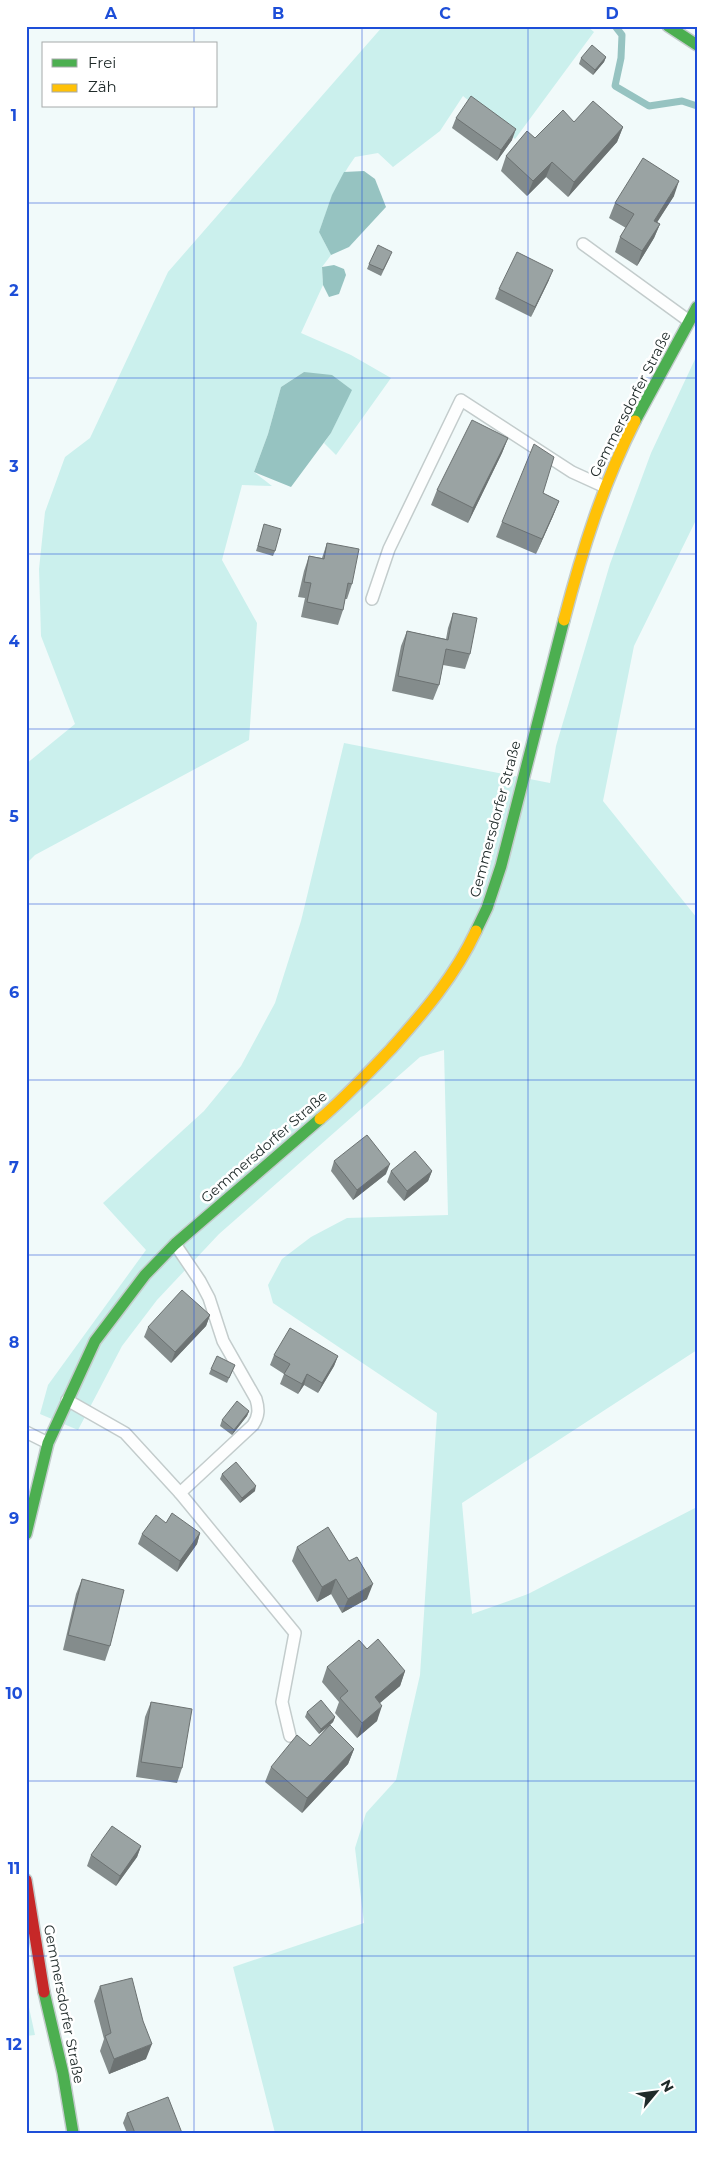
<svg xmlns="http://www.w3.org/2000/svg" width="723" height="2159" viewBox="0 0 723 2159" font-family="Montserrat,sans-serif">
  <rect width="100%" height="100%" fill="#f1fafa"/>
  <g fill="#cbf0ed">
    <path d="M383,26H587L594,32L515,139L463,96L440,131L393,167L378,153L355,157C338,180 329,204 319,232L331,255L322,267L323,285L301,333L351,355L391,378L336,455L324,443L331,433L351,390L304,372L281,387L268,434L254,472L272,486L242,485L222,560L257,623L249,740L35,855L26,864V764L75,724L41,636L39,569L45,512L65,457L90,438L168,272Z"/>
    <path d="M697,355V518L634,646L603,801L697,918V1350L462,1503L472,1614L528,1594L697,1507V2133H275L233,1967L364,1923L355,1848L366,1813L396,1780L420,1675L437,1413L273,1303L268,1285L282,1259L311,1237L347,1218L448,1215L444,1050L420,1057L219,1234L157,1300L122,1346L78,1430L40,1414L48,1385L146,1250L103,1203L204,1111L241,1066L275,1003L301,921L344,743L550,783L556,746L610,564L651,453Z"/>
    <path d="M26,1994L35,2035L26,2036Z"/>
  </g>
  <g fill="#96c3c1">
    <path d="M364,171L375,179L386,207L349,247L331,255L319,232L332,195L344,172Z"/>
    <path d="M334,265L344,269L346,275L339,294L329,297L323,285L322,267Z"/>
    <path d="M304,372L332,375L352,390L331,433L291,487L254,472L268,434L281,387Z"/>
  </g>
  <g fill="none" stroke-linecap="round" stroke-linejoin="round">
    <path stroke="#96c3c1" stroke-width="7" d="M615,26L622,35L621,58L615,86L649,106L682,101L697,106"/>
    <defs>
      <g id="lane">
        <path d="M583,244L689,321"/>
        <path d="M372,599L389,549L461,400L572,472L605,487"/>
        <path d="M175,1244L200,1281L209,1298L223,1341L256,1399C259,1409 259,1416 253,1425L180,1493"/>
        <path d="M67,1400L125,1433L180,1493L295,1633L282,1702L290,1736"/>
        <path d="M26,1432L48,1443"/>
      </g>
      <g id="fast">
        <path d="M668,26L697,45"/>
        <path d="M635,421L697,307"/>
        <path d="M476,931L487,908L501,866L564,620"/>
        <path d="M26,1534L48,1443L95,1341L145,1275L175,1244L320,1119"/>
        <path d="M44,1992L63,2073L73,2133"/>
      </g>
      <g id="slow">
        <path d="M564,620C582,551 603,484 635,421"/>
        <path d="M320,1119C346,1097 368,1073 391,1049C424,1012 455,976 476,931"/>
      </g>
      <path id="jam" d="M26,1880L44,1992"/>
    </defs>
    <use href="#lane" stroke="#c3cccc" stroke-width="14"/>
    <use href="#fast" stroke="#c3cccc" stroke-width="14"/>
    <use href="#slow" stroke="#c3cccc" stroke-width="14"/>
    <use href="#jam" stroke="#c3cccc" stroke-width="14"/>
    <use href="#lane" stroke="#fdfefe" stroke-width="11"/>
    <use href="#fast" stroke="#4caf50" stroke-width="11"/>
    <use href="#slow" stroke="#ffc107" stroke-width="11"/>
    <use href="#jam" stroke="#c62828" stroke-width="11"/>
  </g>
  <g fill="#848c8c">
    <path d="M606,57L604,62L593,75L579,64L581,58Z"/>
    <path d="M456,118L512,140L497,161L452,128Z"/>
    <path d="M574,122L623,127L617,142L568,197L546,177L527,196L501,171L506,156L535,138Z"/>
    <path d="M674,196L657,222L660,224L654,238L637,266L615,252L620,237L626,228L609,218L615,203Z"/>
    <path d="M390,257L381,276L367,269L369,264Z"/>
    <path d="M549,280L531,317L495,299L499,289Z"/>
    <path d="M508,438L502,453L468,523L431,505L437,490Z"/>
    <path d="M543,493L559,501L553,516L536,554L496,537L502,522Z"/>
    <path d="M263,529L275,551L273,556L256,551Z"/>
    <path d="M327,543L352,584L347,599H345L343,610L338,625L301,617L305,598L298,597L304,571L309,556L322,558Z"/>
    <path d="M453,613L470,654L465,669L443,665L439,685L433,700L392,691L401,646L407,631L446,639L448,628Z"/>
    <path d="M334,1161L386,1174L353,1200L331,1171Z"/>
    <path d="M391,1171H432L428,1181L404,1201L387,1182Z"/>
    <path d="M210,1315L206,1326L171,1363L144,1337L148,1327Z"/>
    <path d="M274,1355L338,1356L334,1366L318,1393L304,1385L298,1394L280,1384L284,1374L270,1365Z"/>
    <path d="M235,1365L227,1383L209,1374L211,1369Z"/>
    <path d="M249,1411L247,1416L232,1435L220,1426L222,1420Z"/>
    <path d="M222,1474L255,1491L240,1503L220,1479Z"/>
    <path d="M200,1533L197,1544L177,1572L138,1544L142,1534Z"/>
    <path d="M297,1547L367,1599L342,1613L331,1594L317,1602L292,1561Z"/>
    <path d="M82,1579L110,1646L105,1661L63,1650L76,1594Z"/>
    <path d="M367,1649L405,1671L400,1686L380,1703L377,1721L357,1738L335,1713L339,1702L322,1682L327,1667Z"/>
    <path d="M151,1702L182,1768L177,1783L136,1777L145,1717Z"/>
    <path d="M307,1712L335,1717L333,1722L330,1725L354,1749L348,1764L302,1813L265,1782L271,1767L310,1746L329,1726L319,1734L305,1717Z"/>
    <path d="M141,1846L137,1857L116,1886L87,1866L91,1855Z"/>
    <path d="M100,1986L146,2059L109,2074L100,2051L104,2039L94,2001Z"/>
    <path d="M127,2113L182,2133H127L123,2123Z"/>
  </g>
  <g fill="#6c7272">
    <path d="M606,57L604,62L593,75L595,70Z"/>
    <path d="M623,127L617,142L568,197L574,182Z"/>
    <path d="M516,129L512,140L497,161L501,150Z"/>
    <path d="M552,162L546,177L527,196L533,181Z"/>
    <path d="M679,181L674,196L649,235L654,221Z"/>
    <path d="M660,224L654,238L637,266L642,251Z"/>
    <path d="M553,270L549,280L531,317L535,307Z"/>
    <path d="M508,438L502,453L468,523L473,508Z"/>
    <path d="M559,501L553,516L536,554L542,539Z"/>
    <path d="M390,1164L386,1174L353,1200L357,1190Z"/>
    <path d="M432,1171L428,1181L404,1201L407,1191Z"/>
    <path d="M210,1315L206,1326L171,1363L175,1352Z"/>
    <path d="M338,1356L334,1366L318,1393L322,1383Z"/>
    <path d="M307,1374L304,1385L298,1394L302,1384Z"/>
    <path d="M249,1411L247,1416L232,1435L234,1430Z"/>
    <path d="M256,1486L255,1491L240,1503L242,1498Z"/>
    <path d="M200,1533L197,1544L177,1572L180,1561Z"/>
    <path d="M336,1579L331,1594L317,1602L322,1587Z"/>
    <path d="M373,1584L367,1599L342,1613L348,1599Z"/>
    <path d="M405,1671L400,1686L369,1712L375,1697Z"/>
    <path d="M382,1706L377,1721L357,1738L362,1723Z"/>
    <path d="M335,1717L333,1722L319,1734L321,1729Z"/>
    <path d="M354,1749L348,1764L302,1813L307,1798Z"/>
    <path d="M141,1846L137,1857L116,1886L120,1876Z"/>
    <path d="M152,2044L146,2059L109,2074L114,2059Z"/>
  </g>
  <g fill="#9aa3a3" stroke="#6c7272">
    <path d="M592,45L606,57L595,70L581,58Z"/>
    <path d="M471,96L516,129L501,150L456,118Z"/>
    <path d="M593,101L623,127L574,182L552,162L533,181L506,156L527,131L535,138L563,110L574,122Z"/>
    <path d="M643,158L679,181L654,221L660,224L642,251L620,237L634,214L615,203Z"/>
    <path d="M378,245L392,252L383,270L369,264Z"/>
    <path d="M517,252L553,270L535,307L499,289Z"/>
    <path d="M472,420L508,438L473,508L437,490Z"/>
    <path d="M534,444L554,457L543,493L559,501L542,539L502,522Z"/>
    <path d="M264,524L281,529L275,551L258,546Z"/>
    <path d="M327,543L359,549L352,584L348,583L343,610L307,602L311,583L304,582L309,556L324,559Z"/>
    <path d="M453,613L477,618L470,654L446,649L439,685L398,676L407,631L448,640Z"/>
    <path d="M367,1135L390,1164L357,1190L334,1161Z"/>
    <path d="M415,1151L432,1171L407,1191L391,1171Z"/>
    <path d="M182,1290L210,1315L175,1352L148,1327Z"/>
    <path d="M290,1328L338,1356L322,1383L307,1374L302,1384L284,1374L290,1364L274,1355Z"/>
    <path d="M217,1356L235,1365L229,1378L211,1369Z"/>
    <path d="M237,1401L249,1411L234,1430L222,1420Z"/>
    <path d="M236,1462L256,1486L242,1498L222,1474Z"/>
    <path d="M172,1513L200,1533L180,1561L142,1534L156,1515L166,1523Z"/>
    <path d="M328,1527L349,1561L357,1557L373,1584L348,1599L336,1579L322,1587L297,1547Z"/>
    <path d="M82,1579L124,1590L110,1646L68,1635Z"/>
    <path d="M378,1639L405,1671L375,1697L382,1706L362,1723L340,1698L348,1691L327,1667L359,1640L367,1649Z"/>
    <path d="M321,1700L335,1717L321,1729L307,1712Z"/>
    <path d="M151,1702L192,1709L182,1768L141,1762Z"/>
    <path d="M330,1725L354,1749L307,1798L271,1767L297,1735L310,1746Z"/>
    <path d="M112,1826L141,1846L120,1876L91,1855Z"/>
    <path d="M132,1978L143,2021L152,2044L114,2059L105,2036L111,2033L100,1986Z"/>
    <path d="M168,2097L182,2133H135L127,2113Z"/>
  </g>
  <path fill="none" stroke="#1d4ed8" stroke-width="1" stroke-opacity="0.55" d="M194,26V44M362,26V2133M528,26V2133M194,106V2133M26,203H697M26,378H697M26,554H697M26,729H697M26,904H697M26,1080H697M26,1255H697M26,1430H697M26,1606H697M26,1781H697M26,1956H697"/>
  <g text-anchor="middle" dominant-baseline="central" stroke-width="5" stroke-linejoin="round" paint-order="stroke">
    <g font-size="14" fill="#202b2a" stroke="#fff">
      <text transform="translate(630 404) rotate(-63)">Gemmersdorfer Straße</text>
      <text transform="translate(495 819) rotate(-75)">Gemmersdorfer Straße</text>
      <text transform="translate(264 1147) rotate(-41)">Gemmersdorfer Straße</text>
      <text transform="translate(64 2004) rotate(79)">Gemmersdorfer Straße</text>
    </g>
  </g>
  <rect width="723" height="2159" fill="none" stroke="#ffffff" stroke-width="55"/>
  <rect x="42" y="42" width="175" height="65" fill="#ffffff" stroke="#a6aaaa"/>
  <rect x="52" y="59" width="25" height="8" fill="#4caf50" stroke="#a6aaaa"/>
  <text x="88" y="68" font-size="15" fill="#202b2a">Frei</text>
  <rect x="52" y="84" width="25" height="8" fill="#ffc107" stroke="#a6aaaa"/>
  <text x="88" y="92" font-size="15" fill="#202b2a">Zäh</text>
  <g transform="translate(656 2092) rotate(61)" stroke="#ffffff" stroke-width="4" paint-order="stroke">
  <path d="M0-4L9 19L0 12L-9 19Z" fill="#202b2a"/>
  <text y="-8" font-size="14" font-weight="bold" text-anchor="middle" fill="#202b2a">N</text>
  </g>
  <rect x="28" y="28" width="668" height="2104" fill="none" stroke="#1d4ed8" stroke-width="2"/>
  <g font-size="16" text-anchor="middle" font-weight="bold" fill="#1d4ed8">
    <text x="111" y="19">A</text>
    <text x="278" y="19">B</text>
    <text x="445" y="19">C</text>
    <text x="612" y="19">D</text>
    <text x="14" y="121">1</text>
    <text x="14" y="296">2</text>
    <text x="14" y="472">3</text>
    <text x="14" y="647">4</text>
    <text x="14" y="822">5</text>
    <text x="14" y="998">6</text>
    <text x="14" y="1173">7</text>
    <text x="14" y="1348">8</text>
    <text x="14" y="1524">9</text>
    <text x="14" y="1699">10</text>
    <text x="14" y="1874">11</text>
    <text x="14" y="2050">12</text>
  </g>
</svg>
